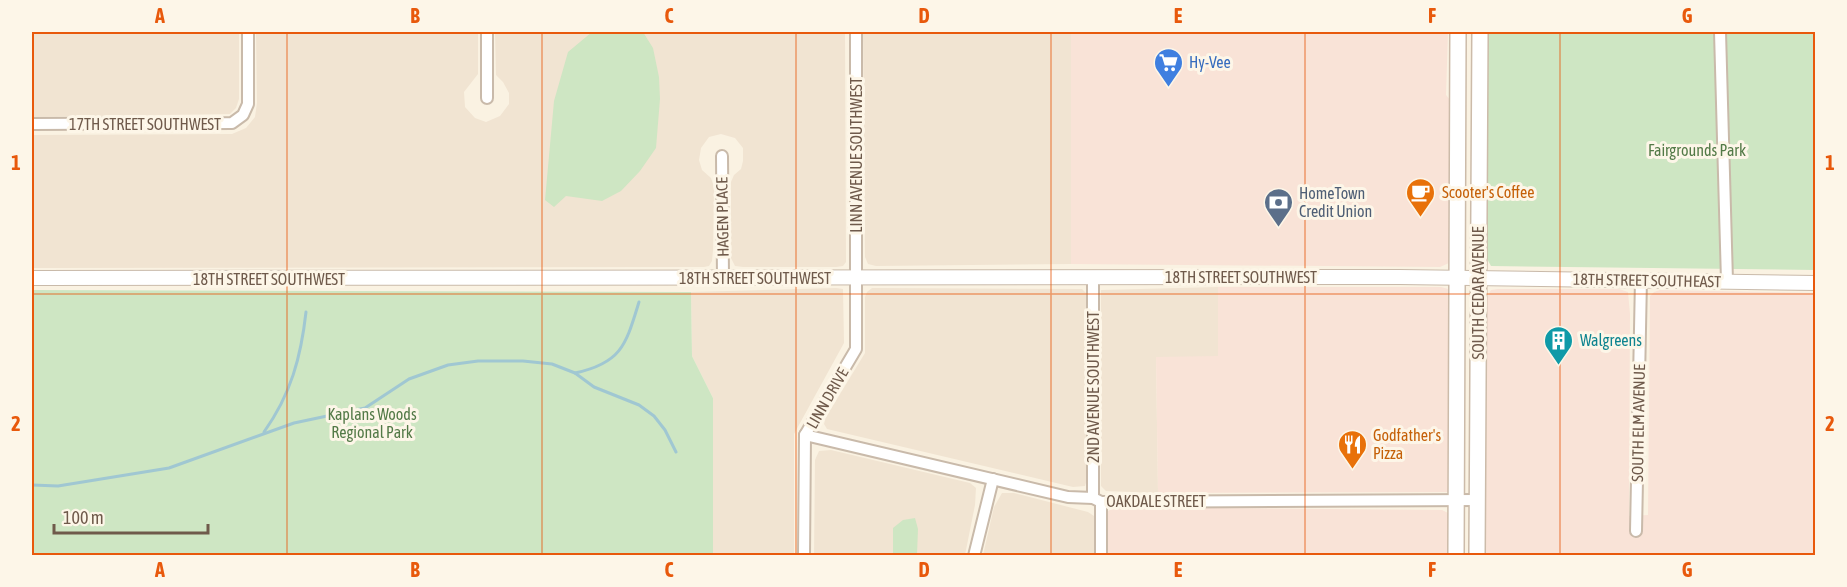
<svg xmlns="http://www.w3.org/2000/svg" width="1847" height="587" viewBox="0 0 1847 587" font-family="'Asap Condensed',sans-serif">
  <rect width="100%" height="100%" fill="#faf2e2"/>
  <g fill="#f1e4d2">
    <path d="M32,32H239V99L236,108L230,114L32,117Z"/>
    <path d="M256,32H478V74L464,92L465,107L475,118L486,122L500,116L509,104V93L503,82L496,75L495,32H845L846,262L843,266L836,267H743L735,266L731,258V182L734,175L741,169L743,161V148L735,138L721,134L709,137L701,148L699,160L702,170L711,178L714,187L713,250L712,261L709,266L704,267L32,268V135L232,134L246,128L255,117L257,103Z"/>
    <path d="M863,32H1071V264L876,266L868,264L865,257Z"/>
    <path d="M1218,287L1219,357L1156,358L1158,493L1106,491L1101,486V290Z"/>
    <path d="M836,288L843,289L844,343L794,434V555H713V398L692,356L691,292Z"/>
    <path d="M872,288L1082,289L1087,294L1088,476L1085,486L1073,487L827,429L824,424L826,417L865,353V297L867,292Z"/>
    <path d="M831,450L970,483L976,488L975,505L965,555L814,556L815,460L819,451Z"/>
    <path d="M1002,493H1014L1088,512L1094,516V555H983L994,507Z"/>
  </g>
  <g fill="#f9e3d7">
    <path d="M1071,32H1448L1446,95L1451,101L1449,263L1440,267L1071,264Z"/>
    <path d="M1218,287H1441L1448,289L1450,297V488L1448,492L1158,493L1156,357L1218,356Z"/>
    <path d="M1498,289H1619L1628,292L1630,314L1629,516L1648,515L1650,296L1654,292L1660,290L1815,293V555L1485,556L1486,299L1491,290Z"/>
    <path d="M1114,507L1442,510L1448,513L1450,518V555L1105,556L1106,517L1107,512Z"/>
  </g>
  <g fill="#cee6c3">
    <path d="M592,32H643L653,48L659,77L660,99L656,148L640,171L621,191L602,201L566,196L554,207L545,200L554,101L568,52Z"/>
    <path d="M1484,32H1815V270L1491,266L1486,257Z"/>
    <path d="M32,290L691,292L692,356L713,398V555H32Z"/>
    <path d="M915,518L918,529L917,555H893V528L903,520Z"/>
  </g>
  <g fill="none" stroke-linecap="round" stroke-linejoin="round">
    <g stroke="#a0c7d2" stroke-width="3">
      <path d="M575,373C622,363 626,344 639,302"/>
      <path d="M264,432C291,394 301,357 306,312"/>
      <path d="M32,485L58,486L169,468L294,423L365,408L409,379L448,365L478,361H523L552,364L575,373L594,387L639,405L654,416L665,430L676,452"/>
    </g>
    <defs>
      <g id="minor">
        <path d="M487,32V98"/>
        <path d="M1720,32L1727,281"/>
        <path d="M32,124L232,123L243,115L248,104V32"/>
        <path d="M722,156L723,278"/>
        <path d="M1093,277V498"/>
        <path d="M805,435L1068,497L1093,498L1101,502L1478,500"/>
        <path d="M1636,531L1641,279"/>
        <path d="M804,556L805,435L856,349V32"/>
        <path d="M974,556L993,479"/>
        <path d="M1101,556V502"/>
      </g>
      <path id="tertiary" d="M32,278L1400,277L1816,283"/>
      <g id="secondary">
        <path d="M1456,556L1458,32"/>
        <path d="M1477,556L1480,32"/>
      </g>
    </defs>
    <use href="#minor" stroke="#c9baaa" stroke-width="14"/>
    <use href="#tertiary" stroke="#c9baaa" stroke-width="16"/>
    <use href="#secondary" stroke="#ccbba9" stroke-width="18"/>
    <use href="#minor" stroke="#fff" stroke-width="10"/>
    <use href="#tertiary" stroke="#fff" stroke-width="14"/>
    <use href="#secondary" stroke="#fff" stroke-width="15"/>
  </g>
  <path fill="none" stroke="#e8590c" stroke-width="1.5" stroke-opacity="0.55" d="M287,32V556M542,32V556M796,32V556M1051,32V556M1305,32V556M1560,32V556M32,294H1816"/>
  <defs>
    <symbol id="supermarket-pin" viewBox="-11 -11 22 30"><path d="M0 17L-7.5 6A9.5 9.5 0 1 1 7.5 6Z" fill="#3f7fe0" stroke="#fdf6e8"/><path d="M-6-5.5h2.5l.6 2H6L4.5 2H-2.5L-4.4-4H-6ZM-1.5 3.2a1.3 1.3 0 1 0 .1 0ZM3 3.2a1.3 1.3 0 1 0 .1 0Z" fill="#fff"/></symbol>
    <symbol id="cafe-pin" viewBox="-11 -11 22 30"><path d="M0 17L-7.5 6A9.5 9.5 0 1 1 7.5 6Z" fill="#e8710a" stroke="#fdf6e8"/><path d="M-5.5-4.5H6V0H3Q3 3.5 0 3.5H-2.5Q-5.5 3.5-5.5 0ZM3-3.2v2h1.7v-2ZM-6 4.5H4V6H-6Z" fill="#fff"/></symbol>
    <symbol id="bank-pin" viewBox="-11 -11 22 30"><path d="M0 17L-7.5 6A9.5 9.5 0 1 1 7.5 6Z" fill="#5c6f8a" stroke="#fdf6e8"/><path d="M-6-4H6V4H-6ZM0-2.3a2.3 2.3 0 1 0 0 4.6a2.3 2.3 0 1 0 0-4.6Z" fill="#fff"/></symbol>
    <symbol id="building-pin" viewBox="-11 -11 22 30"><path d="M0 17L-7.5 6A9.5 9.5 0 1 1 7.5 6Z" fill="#0f9aa8" stroke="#fdf6e8"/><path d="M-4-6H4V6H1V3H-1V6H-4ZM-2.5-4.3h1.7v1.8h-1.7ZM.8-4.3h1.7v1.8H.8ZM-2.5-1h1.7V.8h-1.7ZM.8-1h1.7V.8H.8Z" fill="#fff"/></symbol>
    <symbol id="restaurant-pin" viewBox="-11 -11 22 30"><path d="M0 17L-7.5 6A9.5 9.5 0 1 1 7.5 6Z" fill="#e8710a" stroke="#fdf6e8"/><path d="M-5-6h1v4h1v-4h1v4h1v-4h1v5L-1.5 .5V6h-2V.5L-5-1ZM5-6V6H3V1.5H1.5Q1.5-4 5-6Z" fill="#fff"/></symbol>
  </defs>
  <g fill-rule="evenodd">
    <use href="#supermarket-pin" x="1152" y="46" width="33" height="45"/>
    <use href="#cafe-pin" x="1404" y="176" width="33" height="45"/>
    <use href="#bank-pin" x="1262" y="186" width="33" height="45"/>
    <use href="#building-pin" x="1542" y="324" width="33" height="45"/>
    <use href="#restaurant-pin" x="1336" y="428" width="33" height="45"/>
  </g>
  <g text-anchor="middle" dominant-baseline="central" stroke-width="6" stroke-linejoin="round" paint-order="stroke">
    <g font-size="16" fill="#366cbe" stroke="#fdf6e8" text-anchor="start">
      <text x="1189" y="62">Hy-Vee</text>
    </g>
    <g font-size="16" fill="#6f5a4b" stroke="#fdf6e8">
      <text x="145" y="124">17TH STREET SOUTHWEST</text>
      <text transform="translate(856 155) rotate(-90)">LINN AVENUE SOUTHWEST</text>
      <text transform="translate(722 217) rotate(-91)">HAGEN PLACE</text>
      <text x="1241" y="277">18TH STREET SOUTHWEST</text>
      <text x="755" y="278">18TH STREET SOUTHWEST</text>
      <text x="269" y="279">18TH STREET SOUTHWEST</text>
      <text transform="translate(1647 280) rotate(1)">18TH STREET SOUTHEAST</text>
      <text transform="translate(1478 293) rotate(-90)">SOUTH CEDAR AVENUE</text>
      <text transform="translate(1093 387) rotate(-90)">2ND AVENUE SOUTHWEST</text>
      <text transform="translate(827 398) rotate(-60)">LINN DRIVE</text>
      <text transform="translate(1638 423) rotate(-89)">SOUTH ELM AVENUE</text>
      <text x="1156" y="501">OAKDALE STREET</text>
    </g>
    <g font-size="16" fill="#537a47" stroke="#fdf6e8">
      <text x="1697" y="150">Fairgrounds Park</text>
      <text x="372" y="414">Kaplans Woods<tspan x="372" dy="18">Regional Park</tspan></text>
    </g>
    <g font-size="16" fill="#c56008" stroke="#fdf6e8" text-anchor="start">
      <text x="1442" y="192">Scooter's Coffee</text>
      <text x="1373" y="435">Godfather's<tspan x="1373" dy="18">Pizza</tspan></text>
    </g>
    <g font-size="16" fill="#4e5e75" stroke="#fdf6e8" text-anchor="start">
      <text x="1299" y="193">HomeTown<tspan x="1299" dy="18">Credit Union</tspan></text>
    </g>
    <g font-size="16" fill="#0d838f" stroke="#fdf6e8" text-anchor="start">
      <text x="1580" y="340">Walgreens</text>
    </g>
  </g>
  <rect width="1847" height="587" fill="none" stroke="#fdf6e8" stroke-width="66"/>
  <path d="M54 524v9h154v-9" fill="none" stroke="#6f5a4b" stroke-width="3"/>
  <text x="63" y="524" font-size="18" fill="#6f5a4b" stroke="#fdf6e8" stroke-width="4.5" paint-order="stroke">100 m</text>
  <rect x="33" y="33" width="1781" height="521" fill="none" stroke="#e8590c" stroke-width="2"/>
  <g font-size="20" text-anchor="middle" font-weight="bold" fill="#e8590c">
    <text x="160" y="23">A</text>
    <text x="415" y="23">B</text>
    <text x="669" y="23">C</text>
    <text x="924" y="23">D</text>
    <text x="1178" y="23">E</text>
    <text x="1432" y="23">F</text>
    <text x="1687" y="23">G</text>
    <text x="16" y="170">1</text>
    <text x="1830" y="170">1</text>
    <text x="16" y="431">2</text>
    <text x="1830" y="431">2</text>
    <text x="160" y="577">A</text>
    <text x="415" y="577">B</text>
    <text x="669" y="577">C</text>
    <text x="924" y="577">D</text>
    <text x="1178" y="577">E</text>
    <text x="1432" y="577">F</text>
    <text x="1687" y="577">G</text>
  </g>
</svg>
